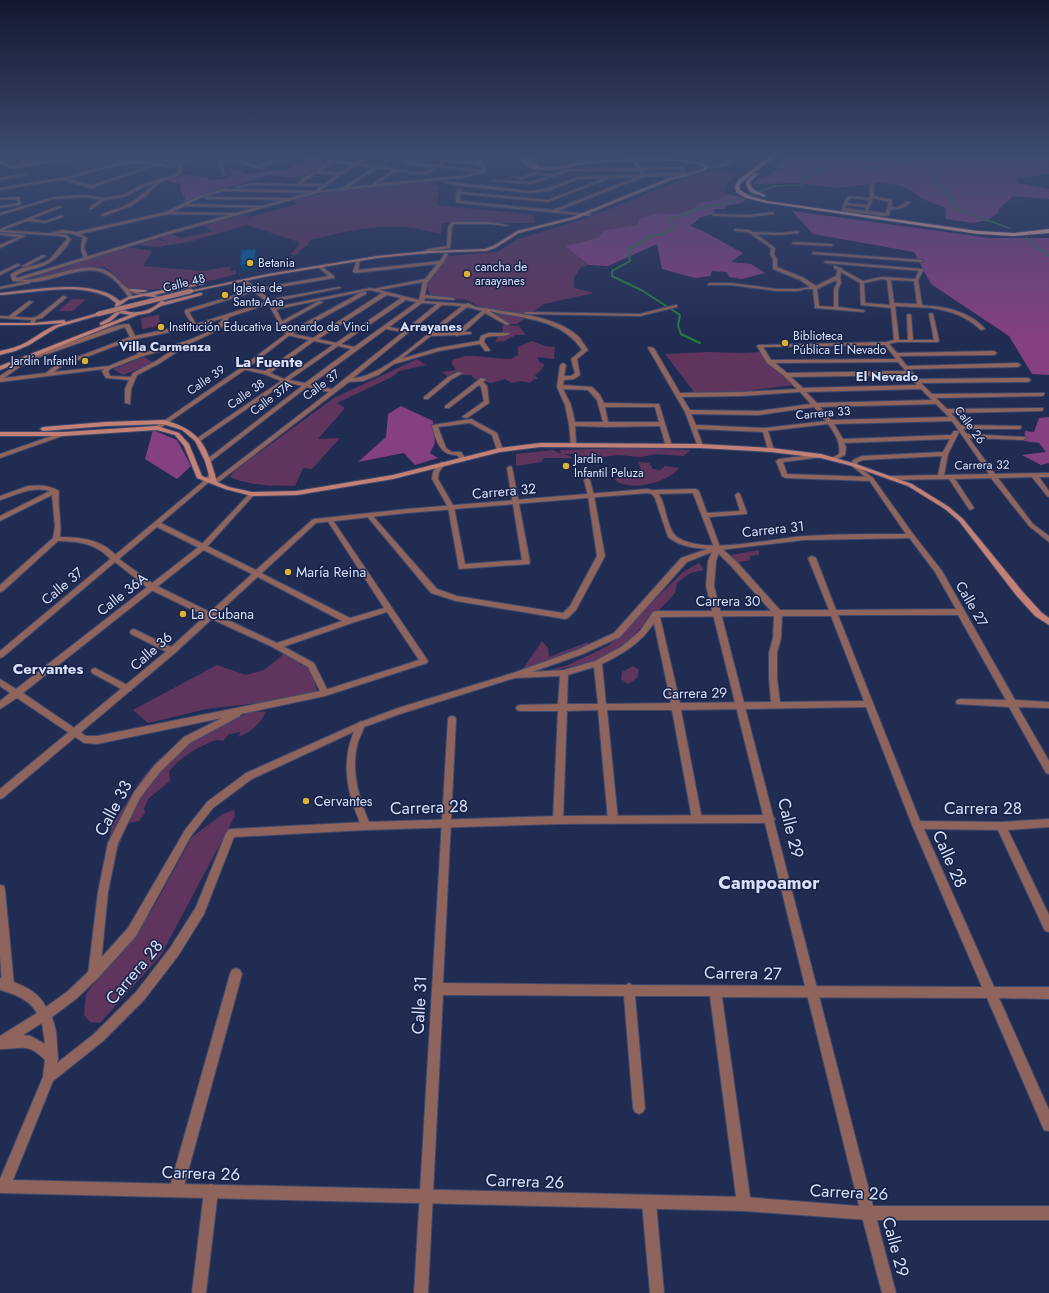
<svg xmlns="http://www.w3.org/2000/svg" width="1049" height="1293" viewBox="0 0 1049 1293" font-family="Jost,sans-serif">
  <rect width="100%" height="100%" fill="#212c53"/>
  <g fill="#60355d">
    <path d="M714,170L739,174L728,182L724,188L725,193L736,196H727L715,200L700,202L693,209L676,214L657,213L639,219L637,225L604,230L598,238L565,246L589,265L581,267L574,278V288L594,293L544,304L517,324H511L467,300L430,295L426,283L442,264L447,256L497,252L518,239L581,220L683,179Z"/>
    <path d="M426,182L439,186L437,205L534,215L535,223H442L441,234C432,232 423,230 414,228C379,223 344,232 310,240L308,245L298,252L300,253L294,255L291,254L299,245V242L247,225L189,242L157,247L138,245L156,239L168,242L174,240L168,242L159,238L172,234L181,238L213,231L203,226L221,220L225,223L222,220L244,215L249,217L298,204L293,201C335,189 383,184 426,182Z"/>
    <path d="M128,247L152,251L143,266L204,271L231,266L230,271L236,270V274C209,282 161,292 134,289C123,288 115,271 105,268C90,263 52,276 36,279H28Z"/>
    <path d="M72,299H86L73,311H58Z"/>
    <path d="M159,315L160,326L142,329L141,318Z"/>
    <path d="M504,325L519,326L526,335H516L504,341L495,342C497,336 502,335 503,330L502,327Z"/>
    <path d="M532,341L545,346L555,347L554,359L538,357L539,362L544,364V366L539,372L535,375L538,379H534L530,383L521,381L512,383L505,379L491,383L475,379L471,375H457L450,378L442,372L456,370L452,364V360L466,356H475L505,359H511L518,355V347Z"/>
    <path d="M709,352L740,353L761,352L794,385L753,390L738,394L694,392L665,354Z"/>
    <path d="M144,357L154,363L123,375L113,369Z"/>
    <path d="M417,359L426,365L399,371L392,377L337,403L345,408L318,439L340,438L312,469L303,468L295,486C272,486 251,486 230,477L235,470L334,398Z"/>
    <path d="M626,448L690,450L684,456L656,454L641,457L618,455L578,460L575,454H563L570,456L572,458H544L541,462L516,466V454L553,450L561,454L560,450Z"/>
    <path d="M638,462L649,463L653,469L660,470L665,466L679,468C668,483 628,493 614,479L628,476L641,469Z"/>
    <path d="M759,550V555L750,556V560L737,563L731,555Z"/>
    <path d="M699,563L704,570L690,573L677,583L675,593L665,604L629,640L613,651L592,663L543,672L568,665L608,646L683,572Z"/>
    <path d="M542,641L548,648L549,657L588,642V645L522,670Z"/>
    <path d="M289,650L301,665L309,662L317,691L303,698L206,709L148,723L133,710L217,665L246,675L264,670Z"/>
    <path d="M633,666L639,670L637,678L628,684L621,679L622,672Z"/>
    <path d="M255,711L266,712C260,724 251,732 239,737L240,732L229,734L223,741C215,738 210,743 202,746C188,753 180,759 169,771L170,781L149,798L144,808L145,813L139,821L128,823L116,853L110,852L109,841L112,825L143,777L158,760L196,734L209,727Z"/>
    <path d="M234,810L235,816L161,955L100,1023L90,1022L84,1015L86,994L111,961L132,941L152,910L192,837L223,814Z"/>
  </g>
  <g fill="#854081">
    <path d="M304,156H330L323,161V166L302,176L285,178L277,175H269L244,183L207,193L187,202L184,201L185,198L180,190L181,184L170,182L169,180L186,175L208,177V180L226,179L227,177L232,176L228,167L248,174L281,169L287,170L302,161Z"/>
    <path d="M786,156H1049V174L1016,178L1017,183L1049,189V199L1013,196L1000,208L998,213L988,220L973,223L945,219L946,208L921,198L908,188L884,182L839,188L800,183L754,184L758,178L768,176L779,168L774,167L782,162Z"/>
    <path d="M727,196H736L746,199L742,203L725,206L726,209H714L715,214L701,217L690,226L701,230L743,253L731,262L751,264L765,273L742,279L729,277L727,272L712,271L710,276L695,278L662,269L657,244L608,266L589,265L565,246L598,238L604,230L637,225L639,219L657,213L676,214L693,209L700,202L715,200Z"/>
    <path d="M792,211L990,238H1049V375L1032,374L1009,336L931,284L914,252L813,234Z"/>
    <path d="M401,406L433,421L435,443L430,453L438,458L415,465L404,453L358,462L386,437L388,414Z"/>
    <path d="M1049,417V463L1041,465L1022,455L1046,452L1039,443L1024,441L1025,431L1034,432L1039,418Z"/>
    <path d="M153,430L177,440L191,466L177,479L145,459Z"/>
  </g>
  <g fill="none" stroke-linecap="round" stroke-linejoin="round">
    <g stroke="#247e3f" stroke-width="1.5">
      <path d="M928,156C921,180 953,189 956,209L1009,228"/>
      <path d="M1026,237L1040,249"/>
      <path d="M629,249L643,242L649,236L663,234L672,228L671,219L707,206L720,205L737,200L775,186L801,185L803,183V179L825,169L823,166L824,165L872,168L905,162L907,160L906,156"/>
    </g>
    <g stroke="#247e3f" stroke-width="2">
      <path d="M631,248L628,249L630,261L612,271V276L643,291L680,315L678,326L681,334L700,343"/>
      <path d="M1039,248L1049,256"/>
    </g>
    <defs>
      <g id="pedestrian">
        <path d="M773,212L774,214L748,217L714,216L712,215L714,214L748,215Z"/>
        <path d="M735,229L749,230L753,232L780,233L799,231L798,233L780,235L756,234L775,248L774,254L777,259V267L804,278L816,286L836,276L838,269L842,268L840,277L841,283L838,289V307L863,310L865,311L863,312L815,308L813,289H805L798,291H777L731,285H708V284L710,283H731L777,289H798L810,287L800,280L773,269V259L770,254L771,248L748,232L734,231ZM836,280L837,283L834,289V307L819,306L817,289Z"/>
        <path d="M0,233L23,235L25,236L0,248V245L18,237L1,235Z"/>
        <path d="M793,242L831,244L833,245L831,246L792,244Z"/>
        <path d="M813,252L921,260L923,261L921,262L812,254Z"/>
        <path d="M43,255L46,256L25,267L22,266Z"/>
        <path d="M826,261L922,269L924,270L922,271L825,263L824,262Z"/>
        <path d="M17,264L20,265L0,275V272Z"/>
        <path d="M28,281H30V283L0,289V287Z"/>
        <path d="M933,306C952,308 972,314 985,329L981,330C966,316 951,311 931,308V306Z"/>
        <path d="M458,372L463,373L452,379L428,399H424V397L448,377Z"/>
        <path d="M481,378L486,379L483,382L487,386L489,403L467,418L462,417L484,401L481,387L479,385L449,408H445V406Z"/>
        <path d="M471,419L497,433L503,450L502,451L500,452L497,450L492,435L470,423L438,427L446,448L452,452H461L466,459L465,460H461L457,455C440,456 436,440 432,426L433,425Z"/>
        <path d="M277,643L314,663L329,693L328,695H322L308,667L274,648L273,646L274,644Z"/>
      </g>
      <g id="minor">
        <path d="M9,156H14L0,163V161Z"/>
        <path d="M63,156L49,159L26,166L24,165L49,157Z"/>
        <path d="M189,156H194L179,164L183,158Z"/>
        <path d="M236,156L233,158L257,166L272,162L253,156C261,156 268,161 275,161C283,161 290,156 298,156L260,167L264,169L262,170L230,159L225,161L222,164L226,175L223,176L219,163C224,158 229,157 236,156Z"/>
        <path d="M354,156H364L370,158L368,159Z"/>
        <path d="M391,156H395L380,166C397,169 420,178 435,167L405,164L404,162L437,165L444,161L411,156L446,159L449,156H453L449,160L477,163L485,156H488L480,164L485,166L486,172L467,177L316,193L223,191L200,198L188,204L262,206L264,207L262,208L185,206L172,212L235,213L237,214L235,215L168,214L80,234L87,238L84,247L88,258L86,259C80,254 80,246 83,238C72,232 61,232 49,235L47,234L63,230L76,232L166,212L198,196L226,188L228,189L316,191L342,188L374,167L333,163L319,171L340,173L341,175L316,173L301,184H326L325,186L252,185L237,188L235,187L252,183L297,184L303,178L330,162H326L327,160L377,166ZM447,161L477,165L483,168V170L441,166ZM439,167L479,172L467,175L376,184L397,171L414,174H429ZM378,168L393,170L371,185L348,187Z"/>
        <path d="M573,156H583L555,161L553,160Z"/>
        <path d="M587,156H590L592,158L589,159Z"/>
        <path d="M709,156H714L703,162L700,161Z"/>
        <path d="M739,156H743L725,166L711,168L709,167L723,164Z"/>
        <path d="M636,162L641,168L684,167L685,173L690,176L688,177L683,175L643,177L557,211L591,214L590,216L458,203L456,202V193L460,189L462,190L460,192L548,200L605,178L578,179L548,191L530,193L462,186L441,182L443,181L530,191L546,189L578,177L642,175L639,170L570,171L531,184L493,181L495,180L531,182L550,176L536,174L522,179L509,177H522L536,172L553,174L570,169L638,168L634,163ZM681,169V173L645,174L642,170ZM637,177L553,210L460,201V194L548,202L610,178Z"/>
        <path d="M154,163L175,167L173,168L157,165L96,186L95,188H90L61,179L63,178L92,185L153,165Z"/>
        <path d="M26,173L27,175L0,180V178Z"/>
        <path d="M162,178L165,179L153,188L146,196L131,206L104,216L101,215C110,210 121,209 130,203C142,196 151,186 162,178Z"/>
        <path d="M872,183L874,184V196L892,200L891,207L896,208L908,201L910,202C907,208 897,210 891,209L889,215L884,216L842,211L843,204L848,196L870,198V184ZM850,198L869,200L867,205L847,203ZM873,198L889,202L886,213L868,211ZM846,205L866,207L865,211L845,208Z"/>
        <path d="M19,197L21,205L0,208V206L18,203L17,199L0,200V198Z"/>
        <path d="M206,197L288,198L290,199L288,200L205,199Z"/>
        <path d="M103,198L106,199L92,209H90V207Z"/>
        <path d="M59,206L62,207L31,219L45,221L62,215L63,217L45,223L27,221L0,231V229Z"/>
        <path d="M452,222H489L508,225L506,226L489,224H454L452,227L450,248L429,251L425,254H423V252L428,249L447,246L448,227Z"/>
        <path d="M445,253L448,254L443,263L427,283L425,295L453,298L455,299L453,300L425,298L424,301L466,304L468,303C473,306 478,308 485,308C515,314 555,315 579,337C582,341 585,346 588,350L577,359L580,375L574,379L564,380L563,385L592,387L600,395L604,403L659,404L672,446L671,447L669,448L666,446L660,426L606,427L575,426L576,444L573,446L571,445L569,424L565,405L557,387L560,365L563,363L566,365L564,376H571L575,373L571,359L582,350C561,318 522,319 489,311L510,324L506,325L485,313L464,332H471V334L460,335L457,336L455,335L431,336L401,359L438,348L479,341L481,336L489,333H509V334C502,338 493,334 485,338L484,342L490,350L489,351H485L480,344L439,351L394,364L378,375L363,381L349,382L216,484H212V482L329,392L307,387L210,462H206V460L302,386L286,382L200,441H196V439L281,381L264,374L242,369V367L265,371L309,340L287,335V333L362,292H366V294L293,334L313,338L382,293L370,290L273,310L271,309V308L370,288L376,289L378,288L425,279L437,264L355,273L353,272L357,259L360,260L358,270L440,261ZM423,282L419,300L379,290ZM387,295L401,298L336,343L318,339ZM406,300L417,302L354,347L341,344ZM422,303L437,304L405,330L389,327ZM442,305L462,306C436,325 385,377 353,378ZM467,307L482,311L457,332L434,333ZM386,329L403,332L332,389L310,385ZM314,341L333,345L284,379L270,373ZM338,346L351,349L305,383L289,380ZM563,389L588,390L597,400L603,422H575L571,405ZM605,407H655L659,422H608Z"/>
        <path d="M319,266H321L334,276V278L256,291L189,312L196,324L278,298L339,287L341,288L281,300L229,317L225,325L214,332L191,343L160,363L137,375L131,389L130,404L125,403V389L129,380L106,378L102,371L104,369L0,382V376C30,355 57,347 90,335C102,331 116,324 129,324L135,336L192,324L185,313V310L255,289L329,276L319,268ZM223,318C214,337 162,348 143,353L136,339L195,327ZM125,327L130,337L56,365L46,373L4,378L21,366L39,357ZM131,340L138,354L109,366L54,372L60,367ZM179,346L156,361L133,373L131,377L110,376L108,371L112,368L143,356Z"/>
        <path d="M834,266H836L863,281L882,277L915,279L920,269H924L918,280L922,305L935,307L933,308L895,306L899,340H908L907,315L909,314L911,315L913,340H934L929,314L931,313L933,314L939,341L937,342H897L889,344L897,353L994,351L997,353L994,355L899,356L907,366L1018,363L1021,365L1018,367L910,369L918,379L1028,378L1031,380L1028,382L921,383L932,394L1044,393V395L1042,396L936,398L947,409L1043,408V410L1041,411L951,413L961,425L1021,426V428L1019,429H963L967,434L1025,437L1026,438L1023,440L969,438L995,474L1049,473V477H1039L1049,491V497L1047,496L1032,477L998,478L1033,524L1049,536V542L1029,526L991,478L955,479L974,508L971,510L969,509L949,479L891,480L888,478L891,476L938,475L942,456L863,460L858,462L856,466L854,467L851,465L853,460L862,456L943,452L950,439L844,443L846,447L845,455L833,461L830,459L839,454C841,443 835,433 828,424L768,431L774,450L771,452L768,450L763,432L697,429L703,446L700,448L698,447L685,412L648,348L649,347L654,348L680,393L741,392L797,389L783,375L767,363L757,346L758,345L886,342L894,340L891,308L861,305L860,283L834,268ZM882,279L887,280L890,305L865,303L864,283ZM891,280L914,281L917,304L894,303ZM885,345L896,359L771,360L763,347ZM898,362L906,371L787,373L775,363ZM908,375L917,385L803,388L791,377ZM921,389L932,400L817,403L806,392ZM800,392L811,404L758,411L690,410L682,397L741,396ZM936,404L949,417L831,420L820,407ZM814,407L826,421L765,428L696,425L691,414L758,415ZM952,421L989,474L944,475L948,454L959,432L958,431H954L951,435L843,439L834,424Z"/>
        <path d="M63,296L67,297L42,318L32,320V318L38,316Z"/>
        <path d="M29,301L33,302L13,318H9V316Z"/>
        <path d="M319,301L323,302L283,324L279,323Z"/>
        <path d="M675,305H677V307L640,316L526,314L524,313L526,312L640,314Z"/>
        <path d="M63,432L65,433V435L0,458V454Z"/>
        <path d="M821,454L824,456L823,457L783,462L787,474L871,477L874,479L871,481L785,478L782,476L776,461L779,459Z"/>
        <path d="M442,462L445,464L439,472L438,479L454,507L465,564L522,560L507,468L510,466L512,467L530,562L529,564L459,569L448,507L432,479L433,472L440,463Z"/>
        <path d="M587,478L590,480L594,496L605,556L576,610L568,618L565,619L456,601L431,593L366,515L367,514H371L437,589L457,596L563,613L570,606L597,556L588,496L584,480Z"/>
        <path d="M28,486C38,485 50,485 59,491C57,506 62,521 60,537C82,537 105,540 119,559L118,561H112C98,544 79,541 58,541L3,591L0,592V585L53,538L55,526L52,495L0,521V516L50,491C31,486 17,495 0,500V496Z"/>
        <path d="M696,489L699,491L707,513L740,511L735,495L738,493L740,494L747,513L746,514L709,517L720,547L737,562L780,610H829L808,558L812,556L816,558L836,610L956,609L935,572L908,536L909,534H913L942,571L1015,700L1049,702V708L1018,707L1049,761V774L1046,773L1009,707L957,704L956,702L957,700L960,699L1006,700L958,615H838L920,821L1001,822L1049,819V827L1008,830L1049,915V932L1045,931L998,830L924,829L994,987H1049V999L999,998L1049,1110V1131L1044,1130L987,998L722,997L751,1204L749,1209L744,1211L739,1209L737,1204L710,996H635L645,1108L643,1112L639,1114L635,1112L633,1108L624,996L443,995L428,1293H414L448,719L449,717L452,716L455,717L456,719L443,983L626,985L629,983L632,985L982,987L912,825L866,707L681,710L702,819L700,822L697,823L694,822L692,819L672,710H607L618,820L616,823L613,824L610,823L608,820L598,710L567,711L563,820L561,823L558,824L555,823L553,820L558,711H520L517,710L516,708L517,706L520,705L558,704L560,676L515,678L512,677L511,675L512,673L564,670L595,661L621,647L640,631L653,612L656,611H771L731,566L715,550L693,493L654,494L651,492L654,490ZM774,616L773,638L769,653V678L771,702L680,703L660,617ZM782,616H831L864,701L780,702L777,678V653L781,638ZM654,623L671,703L606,704L602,664C624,653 640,644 654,623ZM594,667L598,704H567L568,675Z"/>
        <path d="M252,492L254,493V495L205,549L23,693L86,736H97L325,690L419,660L387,612L352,623L277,649L207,617L206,615L207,613H213L277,643L342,621L254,575L253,573L257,571L350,618L384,608L327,520L330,518L332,519L428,661L427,663L325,696L241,714L240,716L190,743L160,772L140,798L118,843L108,892L100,974L98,978L94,980L90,978L88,974L98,892L108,843L134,792L154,766L184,737L222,718L97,744L84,743L17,698L0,709V701L10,693L0,686V679L16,689L201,545L250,493Z"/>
        <path d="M134,629L175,649L176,651L172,654L169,653L131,634L130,632L131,630Z"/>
        <path d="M95,668L131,687L132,689L131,691H125L92,673L91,671L92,669Z"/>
        <path d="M361,721L364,723L365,725C363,731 360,736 358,742C350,770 359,800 371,826L369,829L366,830L363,829C346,793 339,759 358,723Z"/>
        <path d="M0,885L4,886L5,890L14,985L12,989L8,991L4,989L2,985L0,956Z"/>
        <path d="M236,968L240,970L242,974L183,1190L181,1195L176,1197L171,1195L169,1190L230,974L232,970Z"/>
        <path d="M211,1184L216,1186L218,1191L206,1293H192L204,1191L206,1186Z"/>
        <path d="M649,1196L654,1198L656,1203L664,1293H650L642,1203L644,1198Z"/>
        <path d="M868,1206L873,1208L875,1213L896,1293H882L861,1213L863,1208Z"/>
      </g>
      <g id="tertiary">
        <path d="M29,156H33L22,162L27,164L80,156H90L17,168H10L0,163V161L12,166L24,165L18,162Z"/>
        <path d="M143,156H151L181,162L182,172L176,177L145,186L124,197L104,200L85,197L54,199L0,215V213L54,197L85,195L104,198L123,195L143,184L174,175L178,172V164Z"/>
        <path d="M367,156H371L341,175L317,193L173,233L20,280C47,281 77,262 102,269C113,272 118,281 126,287C131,291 138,292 144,294V296L130,292L133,297L129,298C101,255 81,273 41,281C30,283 23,281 13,281L11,277V274L20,269L43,263L50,259L67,239L65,237L60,236L0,232V230L60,234L67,235L71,239C66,249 55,261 45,265C35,269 25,270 15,276L17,278L171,231L315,191L339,173Z"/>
        <path d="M152,161L153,163L119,165L67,179L0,190V188L67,177L119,163Z"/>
        <path d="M242,280H246L272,301L283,323L291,334L246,369L159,429H155V427L242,367L286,334L279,323L268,303L242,282Z"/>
        <path d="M0,316L34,318L36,319L34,324L32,325L30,324L31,320L0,318Z"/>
        <path d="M854,463L873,478L913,534L914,536L913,538L804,540L720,550L716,561L714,586L773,816L775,819L774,821L873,1206H1049V1220H868L744,1211L0,1193V1179L43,1077L45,1060C28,1042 21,1049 0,1049V1036L37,1013C29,999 14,994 0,990V978C18,983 37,989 46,1007L68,991L90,970L128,928L185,830L207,802L246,773L358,723L398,708L513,673L577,650L614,633L681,558L707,549C693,548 679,546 668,537L655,498L652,494L647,493L407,513L316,523L175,653L3,798L0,799V789L169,649L205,616L149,589L115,562L3,657L0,658V651L205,480L210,473L212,472L215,474L209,482L161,523L256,570L312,520L314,519L407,509L647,489L656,491C658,493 660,496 661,498C666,508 668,531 677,537C706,556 772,538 806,536C839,534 873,534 906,534L869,480L852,466L851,465ZM157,527L252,574L210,612L155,585L119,559ZM712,552L708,561L706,586L763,815L558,816L366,822L231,829L228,830L226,833L196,907L170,948L136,992L94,1034L57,1063L58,1059L56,1031L52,1017L76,999L98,978L136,936L191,836L213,808L252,779L364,727L400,714L518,677L583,654L620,637L687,562ZM765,823L859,1206L744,1197L13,1180L53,1081L102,1042L144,1000L178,956L204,914L234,837L366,830L558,824ZM42,1023L45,1044L31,1036L23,1035Z"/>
      </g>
      <g id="secondary">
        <path d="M519,156H522L529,164L535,166L528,161L532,157L539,156L532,161L538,165V167C553,169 568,164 584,162C609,159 689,154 709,167L704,171L671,180L575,219L519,233L495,248L486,251L428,253L377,258L268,276L191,292L189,291L268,274L377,256L428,251L485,249L493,246L517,231L573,217L669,178L702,169L705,167C682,156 611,161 585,164C569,166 541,175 527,166C524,164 521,159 519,156Z"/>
        <path d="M202,282L204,283V284L154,295L164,298V302L200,293H202V295L161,306L149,313L138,315L0,370V366L130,315L120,313C114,318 108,325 100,325V323L109,318L117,311L115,309V305L116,303C112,300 108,296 103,295C74,283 31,293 0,295V293C33,290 76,281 107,293C112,295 116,298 120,301L128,297ZM144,296L154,297L160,300V302C150,312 132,316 119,308V306L129,299Z"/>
        <path d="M130,289L145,290L147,291C143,293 134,292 130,290Z"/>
        <path d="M98,313L100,314V315L58,327L29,345L15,351L0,355V351C9,349 18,347 27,342C39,335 49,326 63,323L32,325H0V323H32L64,320L66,322Z"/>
        <path d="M164,420C202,431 207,446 217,482L229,487L252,492L297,491L393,475L500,448L540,443L700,444L771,448L821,454L856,464L912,484L949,507L963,519L1022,591L1041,612L1049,618V625L1035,616L1016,595L959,521L945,509L908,486L852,466L821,458L771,452L700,448L540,447L500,452L393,479L297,495L252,496L225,489L197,478L184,446L175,435L157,430L63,436H0V432H63L157,426L179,433L189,444L202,476L210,479L205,461L195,441L182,430L163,424L106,426L43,431L40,429L43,427L106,422Z"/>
      </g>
      <g id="trunk">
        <path d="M771,156H776L742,182L739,186L740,190L750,196L767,201L978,231L1014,233L1049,229V233L1014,236L978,234L767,203L746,198L736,192L735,186L738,180Z"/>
        <path d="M755,173L759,174L750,182C751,190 758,192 765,195V197L750,192L746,185V181Z"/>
      </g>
    </defs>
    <use href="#pedestrian" stroke="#3e496e" stroke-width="2"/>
    <use href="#minor" stroke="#3e496e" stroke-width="2"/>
    <use href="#tertiary" stroke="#3e496e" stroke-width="2"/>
    <use href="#secondary" stroke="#3e496e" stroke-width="2"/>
    <use href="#trunk" stroke="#3e496e" stroke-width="2"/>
    <use href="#pedestrian" fill="#8f645c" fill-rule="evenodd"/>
    <use href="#minor" fill="#8f645c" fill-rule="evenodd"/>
    <use href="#tertiary" fill="#8f645c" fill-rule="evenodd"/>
    <use href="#secondary" fill="#c48075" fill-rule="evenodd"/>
    <use href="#trunk" fill="#f2a79a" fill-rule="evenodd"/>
    <defs>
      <path id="secondary-bridge" d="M98,314L191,291"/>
    </defs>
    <use href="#secondary-bridge" stroke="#3e496e" stroke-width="5.5" stroke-linecap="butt"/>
    <use href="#secondary-bridge" stroke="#c48075" stroke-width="4.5"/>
  </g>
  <path fill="#04406e" d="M256,249L257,255L256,270L241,271L240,265Z"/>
  <path fill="#065c9d" stroke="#04406e" d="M256,249L254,264L240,265L241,250Z"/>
  <linearGradient id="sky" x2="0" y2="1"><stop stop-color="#12182e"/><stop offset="0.46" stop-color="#3d4b71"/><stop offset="1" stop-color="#3d4b71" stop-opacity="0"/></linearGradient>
  <rect width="1049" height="337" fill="url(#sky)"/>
  <g fill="#dcb233" stroke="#172248" stroke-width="1.5">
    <circle cx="250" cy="263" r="4"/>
    <circle cx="467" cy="274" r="4"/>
    <circle cx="225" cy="295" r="4"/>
    <circle cx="161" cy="327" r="4"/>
    <circle cx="785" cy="343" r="4"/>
    <circle cx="85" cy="361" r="4"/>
    <circle cx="566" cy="466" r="4"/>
    <circle cx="288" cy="572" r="4"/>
    <circle cx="183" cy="614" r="4"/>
    <circle cx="306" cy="801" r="4"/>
  </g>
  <g text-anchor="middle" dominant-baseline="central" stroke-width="3" stroke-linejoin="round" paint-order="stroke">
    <g font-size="12" fill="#d8e1fa" stroke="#172248" text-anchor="start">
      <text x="258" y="263">Betania</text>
      <text x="475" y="267">cancha de<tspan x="475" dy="14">araayanes</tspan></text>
      <text x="233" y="288">Iglesia de<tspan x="233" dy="14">Santa Ana</tspan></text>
      <text x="169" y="327">Institución Educativa Leonardo da Vinci</text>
      <text x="793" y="336">Biblioteca<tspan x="793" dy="14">Pública El Nevado</tspan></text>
      <text x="77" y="361" text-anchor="end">Jardín Infantil</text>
      <text x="574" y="459">Jardin<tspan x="574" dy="14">Infantil Peluza</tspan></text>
    </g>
    <g font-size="12" fill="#d8e1fa" stroke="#172248">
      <text transform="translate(184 283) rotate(-14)">Calle 48</text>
      <text transform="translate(206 380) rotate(-34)">Calle 39</text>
      <text transform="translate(321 385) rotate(-37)">Calle 37</text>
      <text transform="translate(246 394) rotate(-35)">Calle 38</text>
      <text transform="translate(271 398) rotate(-37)">Calle 37A</text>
      <text transform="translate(823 413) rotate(-5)">Carrera 33</text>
      <text transform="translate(970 425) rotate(54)">Calle 26</text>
      <text transform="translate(982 465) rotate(-1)">Carrera 32</text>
    </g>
    <g font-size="13" font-weight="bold" fill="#d8e1fa" stroke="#172248">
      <text x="431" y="326">Arrayanes</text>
      <text x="165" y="346">Villa Carmenza</text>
      <text x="887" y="376">El Nevado</text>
    </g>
    <g font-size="14" fill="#d8e1fa" stroke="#172248">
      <text transform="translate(504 491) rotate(-5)">Carrera 32</text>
      <text transform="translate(773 529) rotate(-6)">Carrera 31</text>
      <text transform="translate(62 586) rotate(-40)">Calle 37</text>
      <text transform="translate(122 594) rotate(-38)">Calle 36A</text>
      <text x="728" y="601">Carrera 30</text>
      <text transform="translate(972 604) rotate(60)">Calle 27</text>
      <text transform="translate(151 651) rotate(-41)">Calle 36</text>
      <text transform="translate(695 693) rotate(-1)">Carrera 29</text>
    </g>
    <g font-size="14" fill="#d8e1fa" stroke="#172248" text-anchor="start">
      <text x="296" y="572">María Reina</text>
      <text x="191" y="614">La Cubana</text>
      <text x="314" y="801">Cervantes</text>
    </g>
    <g font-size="15" font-weight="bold" fill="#d8e1fa" stroke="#172248">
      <text x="269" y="362">La Fuente</text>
    </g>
    <g font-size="15" font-weight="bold" fill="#d8e1fa" stroke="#172248">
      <text x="48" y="669">Cervantes</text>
    </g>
    <g font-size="17" fill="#d8e1fa" stroke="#172248">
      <text transform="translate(429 807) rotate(-2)">Carrera 28</text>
      <text transform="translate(113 808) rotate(-62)">Calle 33</text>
      <text x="983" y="808">Carrera 28</text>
      <text transform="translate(791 828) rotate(76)">Calle 29</text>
      <text transform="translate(950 859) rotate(66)">Calle 28</text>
      <text transform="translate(134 972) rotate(-50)">Carrera 28</text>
      <text transform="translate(743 973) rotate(1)">Carrera 27</text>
      <text transform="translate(419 1005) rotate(-87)">Calle 31</text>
      <text transform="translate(201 1173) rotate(2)">Carrera 26</text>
      <text transform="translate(525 1181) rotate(2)">Carrera 26</text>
      <text transform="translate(849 1192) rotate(3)">Carrera 26</text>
      <text transform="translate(896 1247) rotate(75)">Calle 29</text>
    </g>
    <g font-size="18" font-weight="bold" fill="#d8e1fa" stroke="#172248">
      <text x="769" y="883">Campoamor</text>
    </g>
  </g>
</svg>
